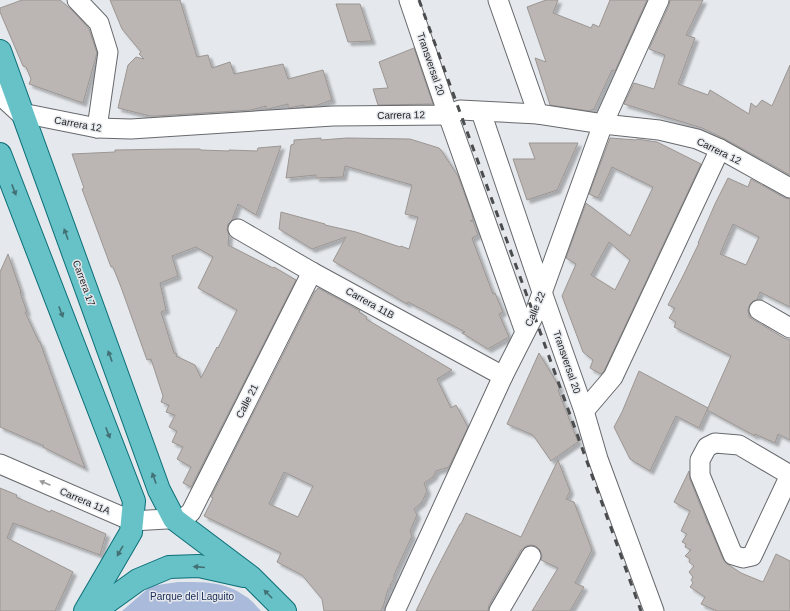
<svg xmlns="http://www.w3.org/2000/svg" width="790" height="611" viewBox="0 0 790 611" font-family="Arial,sans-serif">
  <defs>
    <filter id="shadow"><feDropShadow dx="3.5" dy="3.5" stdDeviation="1" flood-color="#0004"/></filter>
  </defs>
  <rect width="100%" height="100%" fill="#e5e8ec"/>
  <path fill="#aabadb" d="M178,582C203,582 224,581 245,596C251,599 256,606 261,611H122L151,586Z"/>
  <g fill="#bbb6b4" stroke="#9b9693" fill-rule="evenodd" filter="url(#shadow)">
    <path d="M22,0H60L74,12L89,29L97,53L83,103L29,84L31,79L26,67L23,66L0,12V8Z"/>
    <path d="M110,0H180L197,57L208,55L212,68L230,62L234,74L283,64L288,79L323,70L332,100L315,106L304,107V105L288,108V104L268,109H266V106L251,110L156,116H150L118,108L128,65L136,57L144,59L139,54L141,52L122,29Z"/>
    <path d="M546,0H558L553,13L591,28L593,24L599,27L610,0H647L615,71L612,70L594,109L589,111L550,105L535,58L546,62L527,7Z"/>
    <path d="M670,0H703L686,35L695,38L678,84L708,95L710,90L749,114L751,103L756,107L762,100L772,106L790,65V175L725,139L702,128L624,104L634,83L654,89L665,55L649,49L669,5Z"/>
    <path d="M336,4H360L372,41L348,42Z"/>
    <path d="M414,48L433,104L378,105L373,89L388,88L379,62Z"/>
    <path d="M321,138V140L347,138L410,139L439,148L441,150L458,176L472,214L473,220L470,221H473L478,235L472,238L493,294L495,293L503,312L499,314L509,337L488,349L462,333L465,332L408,302L407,304L333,261L346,237L312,249L279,229L281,212L325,224V225L356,232L400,247L401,246L409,249L418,217L405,214L412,185L345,166L343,177L316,178V175L286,178L291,145L294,144V140Z"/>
    <path d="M610,138L636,140L637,139L657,142L701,164L604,371L601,374L590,368L593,360L583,352L562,296L576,264L566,258L586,203L630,236L653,187L612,167L598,198L589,194ZM609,242L630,260L615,290L591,275Z"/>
    <path d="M529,143H578L557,190L527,200L513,159H535Z"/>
    <path d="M281,146L256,215L238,204L232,220L228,224L227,229L229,235L228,245L273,268L274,267L296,280L191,487L183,483L191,467L177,459L183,447L172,442L177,431L169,427L175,415L166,412L169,405L161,402L163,396L151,359L147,360L121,287L113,267H111L82,189L84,188L72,154L115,152V150L174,149H200L201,150L229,151V150L257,151L258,148ZM196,247L213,257L198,288L237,310L218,348L217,347L201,378L195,365L176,356L177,354L174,353L161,312L166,310L160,283L178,276L172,256Z"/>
    <path d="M728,178L748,187L751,179L785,198L790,199V307L760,292L757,300L753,301L750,304L748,310L749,315V317L784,338L790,340V440L778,434L775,443L755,434V436L707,410L731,356L674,327L676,322L669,318L675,308L668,305L682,278L699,243H698L715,204ZM733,224L759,237L746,265L720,254Z"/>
    <path d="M8,254L21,292H20L27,312H25L39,342H40L85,468L43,447L44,446L0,427V272Z"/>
    <path d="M318,288L360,311L359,312L367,317L366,319L452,370L437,379L451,408L456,405L468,427L449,467L436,471L433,477L424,483L427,491L422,502L414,509L417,515L410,531L412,536L394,575V579L390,585L391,587L388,589L384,604L381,611H324L322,599L302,575L277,562L281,553L204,516L213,498L211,497L315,291H316ZM284,472L313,486L298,517L269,504Z"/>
    <path d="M539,353L560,388L558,390L578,442L551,461L533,435L507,424Z"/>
    <path d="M639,371L708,408L699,428L676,416L650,471L630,459L614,427L622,412Z"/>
    <path d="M558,460L570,491L566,499L574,502L592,550L575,583L584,587L570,611H532L558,568L541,560L542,556L540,550L536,546L531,545L526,546L521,550L489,605L488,611H416L432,578L460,524H461L466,513L521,537Z"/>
    <path d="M689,471L690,479L701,507V508H702L707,522V523H708L723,559L726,563L741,573L763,582L776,554L790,561V611H717L701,604L705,597L690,587L693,583L691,580L693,577L689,572L694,566L689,562L690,559L685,556L691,550L685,547L686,544L682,542L687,534L681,531L690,511L674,502Z"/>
    <path d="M0,488L17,495L16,497L50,512L51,510L106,534L100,555L13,523L7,538L73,572L55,611H0Z"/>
  </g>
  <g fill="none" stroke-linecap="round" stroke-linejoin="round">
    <defs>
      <g id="minor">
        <path d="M77,0L99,23L108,52L97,128"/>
        <path d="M409,0L448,115L525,332"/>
        <path d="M498,0L538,114"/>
        <path d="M481,112L542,292L584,411L598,459L654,611"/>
        <path d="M22,113L97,128L131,129L333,116L448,115L460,110L538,114L603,124L659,130L697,139L720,149L790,188"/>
        <path d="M238,229L312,272L503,376"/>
        <path d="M759,310L790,328"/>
        <path d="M584,411L613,377L720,149"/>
        <path d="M0,464L132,521L184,518L191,512L312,272"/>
        <path d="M790,475L739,445L715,443L707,447L700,460V475L733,555L743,558L752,556L790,475"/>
        <path d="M395,611L503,376L534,315L603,124L659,0"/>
        <path d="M499,611L531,556"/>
      </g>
      <path id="tertiary" d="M0,93L22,113"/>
      <g id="primary">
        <path d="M0,51L159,490L174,519L251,577L285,611"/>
        <path d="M0,154L134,501L131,532L85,611"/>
        <path d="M95,611L138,580L169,567L199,566L244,576"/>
      </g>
    </defs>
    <use href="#minor" stroke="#67696d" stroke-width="21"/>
    <use href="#tertiary" stroke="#67696d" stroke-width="24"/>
    <use href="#primary" stroke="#0c6e76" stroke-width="24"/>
    <use href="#minor" stroke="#fff" stroke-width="19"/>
    <use href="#tertiary" stroke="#fff" stroke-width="22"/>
    <use href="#primary" stroke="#67c2c8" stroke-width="22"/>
    <path stroke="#4b4c4e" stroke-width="3" stroke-dasharray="7 7" stroke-linecap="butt" d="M419,0L534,315L641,611"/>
  </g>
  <defs><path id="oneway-solid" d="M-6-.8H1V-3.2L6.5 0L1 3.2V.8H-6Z"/></defs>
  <g fill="#427074">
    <use href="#oneway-solid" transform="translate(14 190) rotate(69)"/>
    <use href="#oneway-solid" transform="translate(66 234) rotate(-110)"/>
    <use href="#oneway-solid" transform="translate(61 312) rotate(69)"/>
    <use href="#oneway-solid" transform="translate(110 356) rotate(-110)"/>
    <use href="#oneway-solid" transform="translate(108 433) rotate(69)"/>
    <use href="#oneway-solid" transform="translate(154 478) rotate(-110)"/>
    <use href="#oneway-solid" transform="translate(120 551) rotate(120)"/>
    <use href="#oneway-solid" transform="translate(199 567) rotate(-175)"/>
    <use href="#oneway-solid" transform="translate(268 594) rotate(-135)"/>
  </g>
  <use fill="#9a9a9b" href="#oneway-solid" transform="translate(45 483) rotate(-157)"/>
  <g text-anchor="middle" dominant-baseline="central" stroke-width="3" stroke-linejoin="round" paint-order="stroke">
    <g font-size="10" fill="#1e1f21" stroke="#e5e8ec">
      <text transform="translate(431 64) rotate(71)">Transversal 20</text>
      <text transform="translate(401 115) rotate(-1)">Carrera 12</text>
      <text transform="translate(78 124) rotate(10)">Carrera 12</text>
      <text transform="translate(719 151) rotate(26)">Carrera 12</text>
      <text transform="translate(84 283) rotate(70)">Carrera 17</text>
      <text transform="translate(370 303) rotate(29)">Carrera 11B</text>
      <text transform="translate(535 309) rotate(-67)">Calle 22</text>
      <text transform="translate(567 362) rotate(71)">Transversal 20</text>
      <text transform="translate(247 401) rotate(-63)">Calle 21</text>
      <text transform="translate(85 501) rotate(23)">Carrera 11A</text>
    </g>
    <g font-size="10" fill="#172956" stroke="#e5e8ec">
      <text x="192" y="596">Parque del Laguito</text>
    </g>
  </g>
</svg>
